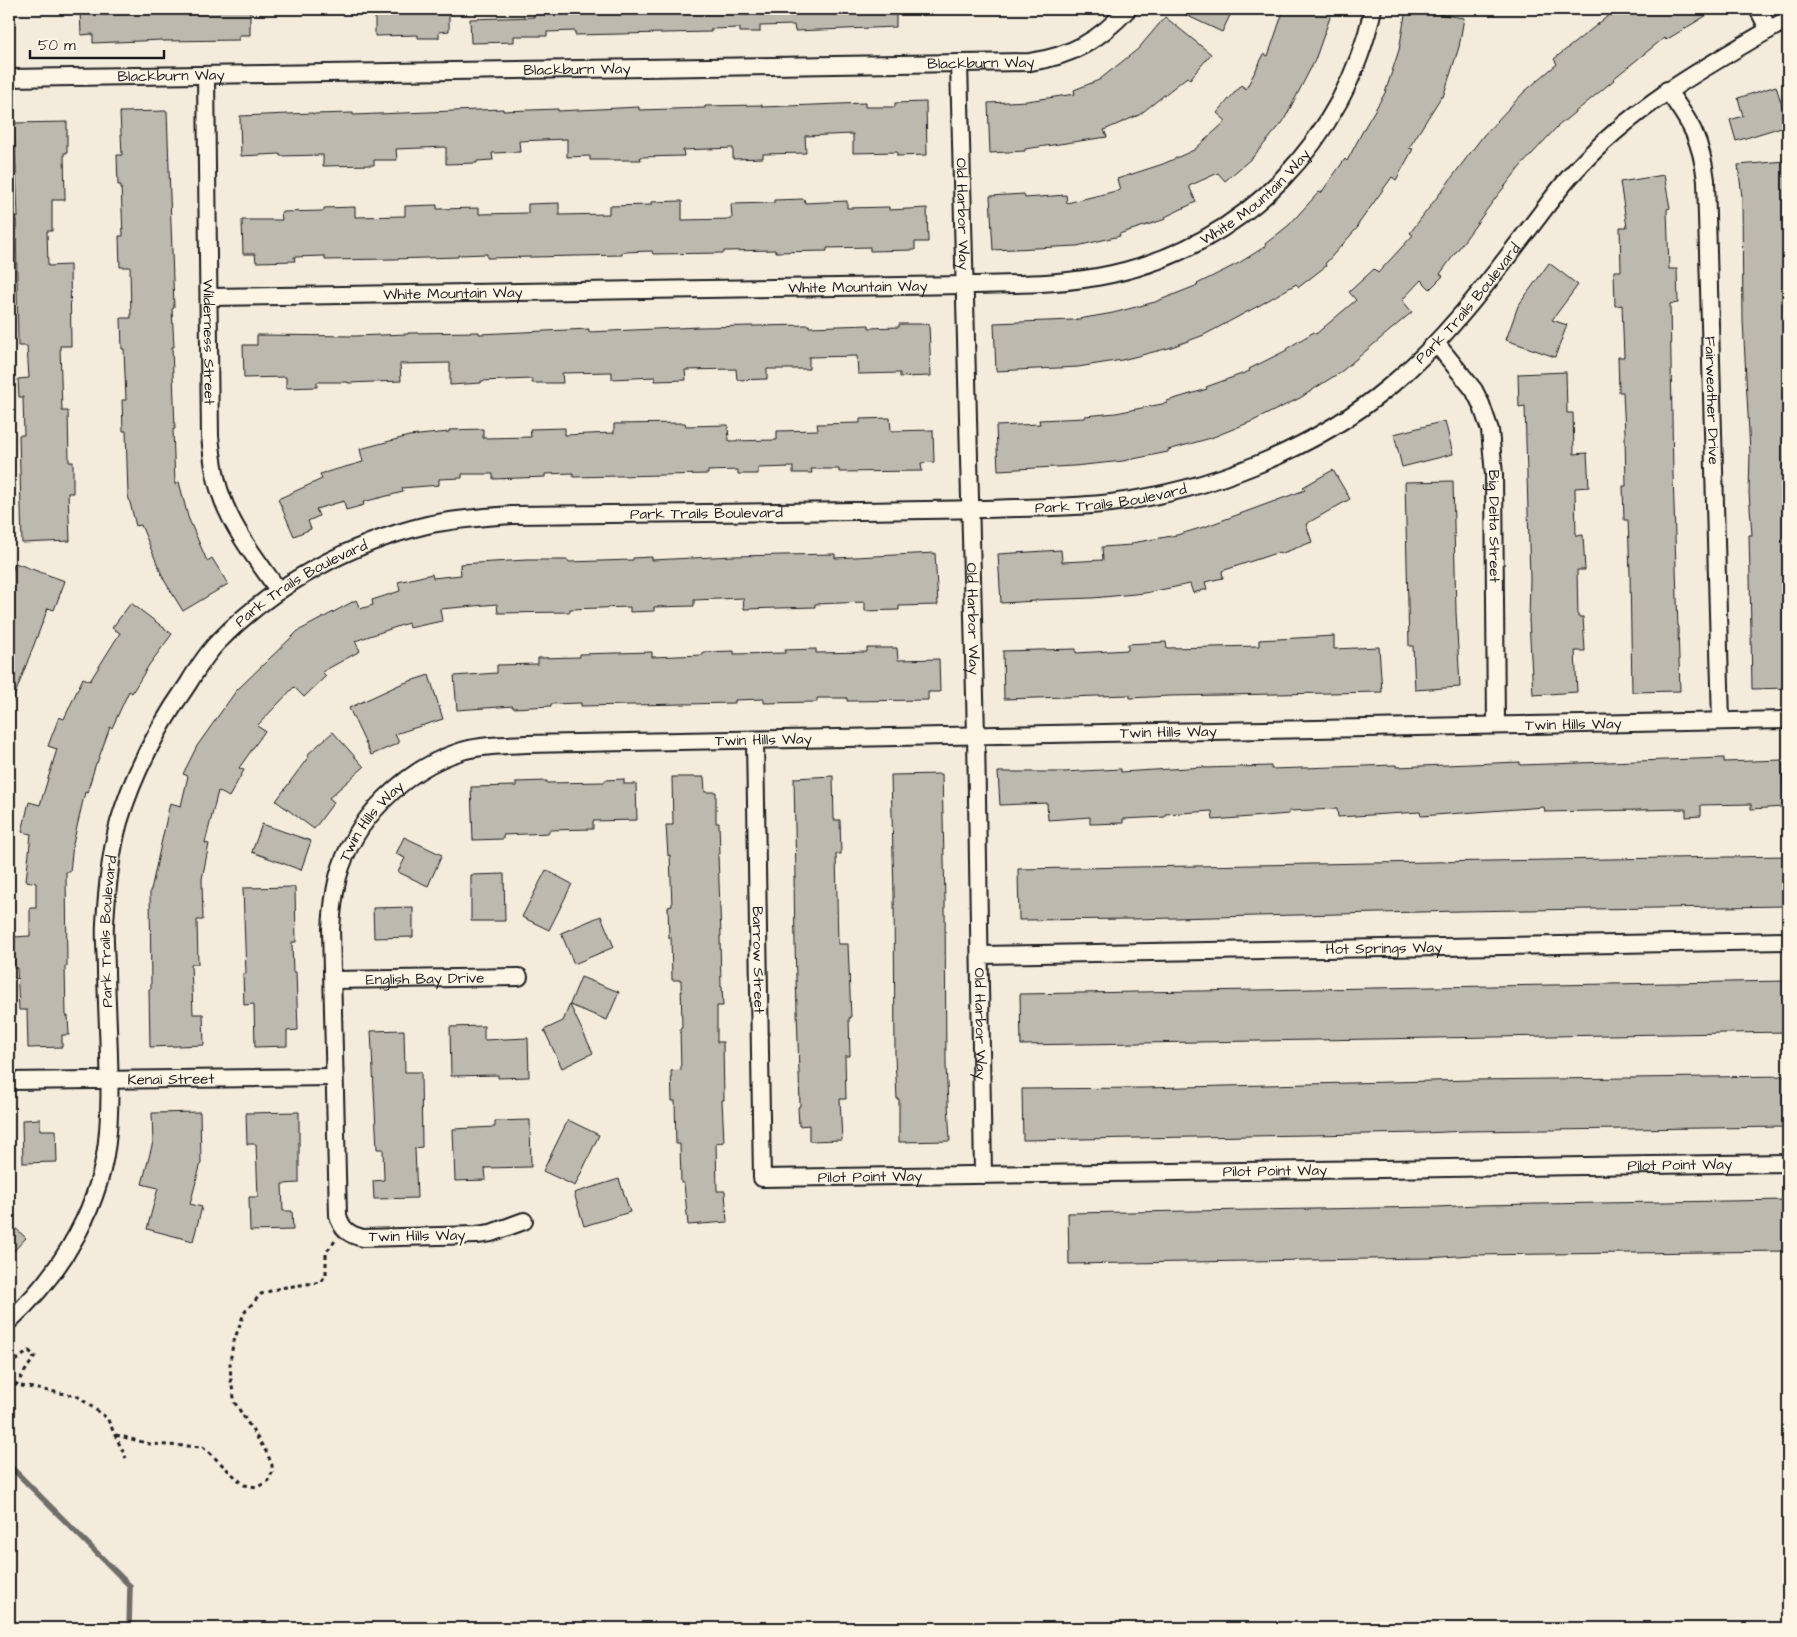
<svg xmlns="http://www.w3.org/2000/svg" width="1797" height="1637" viewBox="0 0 1797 1637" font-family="'Architects Daughter',sans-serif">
  <rect width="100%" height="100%" fill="#f3ecdd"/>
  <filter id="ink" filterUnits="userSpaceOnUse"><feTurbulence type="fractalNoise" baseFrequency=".02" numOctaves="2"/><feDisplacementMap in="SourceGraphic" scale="10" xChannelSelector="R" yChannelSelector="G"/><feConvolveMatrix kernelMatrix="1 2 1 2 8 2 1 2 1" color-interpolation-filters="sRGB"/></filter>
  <g filter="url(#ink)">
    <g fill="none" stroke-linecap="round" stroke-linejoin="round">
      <path stroke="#716e68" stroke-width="5.5" d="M9,1465L130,1586L129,1628"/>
    </g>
    <g fill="#beb9ae" stroke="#1c1c1c">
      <path d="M80,9H250V35H239V40L162,41V40L93,43V34L81,35Z"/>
      <path d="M375,9H449V31L439,32V38H418V35L375,36Z"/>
      <path d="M534,9H896V27L795,31L794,25L760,26V32H740V28L711,29V32L575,35V31L547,32V36H514V42L471,43L470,19L534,17Z"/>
      <path d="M1173,9H1233L1222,32Z"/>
      <path d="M1284,9H1333L1315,60L1283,122L1253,157L1225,181L1218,173L1189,186L1196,202L1165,217L1166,219L1119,234L1120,236L1077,246L993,250L990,196L1024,194L1025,198L1066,195L1067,203L1120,190L1117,179L1163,164L1194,150L1226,121L1217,113L1241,85L1246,89L1264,54L1268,56Z"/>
      <path d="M1406,9L1464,18L1459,47L1443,97H1441L1409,148L1413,149L1396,180L1392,177L1357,226L1358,227L1325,264L1326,266L1299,287L1296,284L1260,305L1204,335L1169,348L1122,360L1078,367L996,371L994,323L1073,320L1113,313L1155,302L1198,285L1197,284L1239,263L1266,246L1265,244L1289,225L1319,192L1321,193L1345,159L1347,161L1366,125L1385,93L1399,50Z"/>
      <path d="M1627,9H1717L1666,40L1664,38L1613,79L1614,80L1557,127L1520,167L1494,200L1440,274L1443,276L1430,289L1421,280L1402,300L1412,312L1342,371L1300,398L1253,421L1211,438L1168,450V452L1123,461L1074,466L998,470L996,426L1040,424L1039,420L1085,418V416L1116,413L1167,403V401L1207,389L1206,387L1250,371L1249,369L1287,350L1286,349L1314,332L1316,334L1356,300L1349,292L1374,269L1378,273L1413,235L1410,233L1483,136L1524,92L1557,64L1554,59L1613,12L1616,16Z"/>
      <path d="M1165,17L1211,54L1190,79L1187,77L1139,115L1104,130L1107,137L1025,149V151L990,153L988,103L1027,101L1075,94L1074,90L1099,80L1138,49Z"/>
      <path d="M1776,86L1788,125L1736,141L1730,120L1743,116L1738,98Z"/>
      <path d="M926,102L927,155L897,156V152L853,153V134L805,136L806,153L763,154V158L733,159V148L683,150L684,156L640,157L641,160H590V156L567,157V139L519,141L520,152L492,153L493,160L477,161V163L446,164V147L396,149L397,160H374V165L323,166V155L280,156V154L241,156L240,116L313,113V114L353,113V115L503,109V111L558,109V111L639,107V110L705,108V106L762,105V107L865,103V107H895V103Z"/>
      <path d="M167,111L174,308L172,309L174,347H172L175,429H173L175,484L179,482L188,517L207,561L212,558L228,584L183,611L164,580L141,525L136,526L128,495L126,431H123L122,400H126L124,349H122L121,318H131L130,267H120L119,236H123L121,185H118L117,155H122L120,112Z"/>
      <path d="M67,122V153H64L65,200H52V231H47L48,266L70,265L71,346H60L62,411H68L69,462H73V493H68L70,541L22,543L19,435H24L23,397H19L18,379L29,378L27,346H18L16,217H18L14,123Z"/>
      <path d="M1786,161L1788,191V688L1752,689L1750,575L1749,535H1752L1749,493L1750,452L1743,321L1742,197L1738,165Z"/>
      <path d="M1664,175L1670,208L1667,209L1669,269H1677L1678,303L1670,304L1673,474L1680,691L1632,692L1630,574L1628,520H1624L1623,486H1626L1625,433L1623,392H1619L1618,357H1624L1622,305L1615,306L1614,271H1621L1620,227H1627L1620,182Z"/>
      <path d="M804,199L805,203L847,201V208L889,207V210L927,208L928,242H915V250L870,251V247L827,248V251L775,252V250L724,251V253L653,254L652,251L622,252V255L487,258V254L458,255V257L393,259L325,260V256L294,257L295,261L256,262L255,254H243L242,220H282L281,212L324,211V208L355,207V217L405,216V206L437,205V209L479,208V214L528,213V204L559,203V215L609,214V206L651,205V202L682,201V220L732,219L731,204L774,203V200Z"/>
      <path d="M1549,263L1578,285L1552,320L1567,325L1555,357L1506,340L1518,306Z"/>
      <path d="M899,324H929L931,376L900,377V373L858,374L857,356L809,357V369H767V379L737,380L736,369L685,370L686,380L655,381V377L612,379V372L562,373L563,383H532V379L481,381V383L450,385V363L400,364L401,381L348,383V382H317V387L286,388V377L244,378L243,345H257V335L355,336L408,334V333L479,332V334L589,329V332L699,327L809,325V327L869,325V328L899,327Z"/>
      <path d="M1566,372L1567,413H1573L1574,454L1587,453L1589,487L1575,488L1576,536L1583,535L1585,570H1577L1578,617H1583L1585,651H1575L1577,692L1533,695L1529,620L1530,579L1525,406L1519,407L1518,374Z"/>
      <path d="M890,418L891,431L933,430L934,462L921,463L922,471L839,472V469H811L812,473H793V467L758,468V474H738V470L708,471V474L573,477V473L545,474V477L493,479V474H462V478L439,479V485L402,488L403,492L363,502L364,505L346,510L344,501L316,509L319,516L308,521L311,529L294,536L278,499L322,479L320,474L363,462L360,449L409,436L449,432V430L483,429V438L531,437L530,429L565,428V435L614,433V424L685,423L686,426L728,425L729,441L777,440V431L818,430L817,424L860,423V419Z"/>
      <path d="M1445,421L1453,454L1402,467L1394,434Z"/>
      <path d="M1333,470L1350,499L1306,524L1312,542L1280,554L1279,552L1222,571L1223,578L1205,582L1207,589L1193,593L1190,584L1145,593L1093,598L1036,600V601L1001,603L998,554L1061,550L1062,562L1103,560L1102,547L1132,545V543L1177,535L1207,526L1305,490L1303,487Z"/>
      <path d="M1453,481L1456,612L1460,687L1415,690L1413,646H1409L1405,482Z"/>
      <path d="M935,553L938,605L899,606V610L865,611V602L815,604V607L744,609L743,598L694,600V606L654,607V611L630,612V607L570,609V612L498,613L497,604L440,609L442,621L409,628L408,623L355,641L360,651L322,672L326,676L304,697L294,687L257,726L265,731L239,768L244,770L229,797L218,791L205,843L209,844L202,879L203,920H197L198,964H191L193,1014H203L204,1045L150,1047L149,989H151L150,890H151L170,803L181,806L188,776L183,774L197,746L236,691L298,631L356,600L360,609L373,605L372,600L400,591L398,582L432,574L433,578L461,575L460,564L527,560H568V562L633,560V558L652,557V560L733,556L835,554V558Z"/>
      <path d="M15,563L65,581L54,610L48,608L9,710V580Z"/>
      <path d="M131,603L172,634L149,665L132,693L129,691L112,728L110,727L97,763H96L87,793L85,792L73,844L70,872H66L67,966H65L66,1016H68L69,1035H62V1047L28,1048L27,1010H19L17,968H14L13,937L30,936V908H36V883L26,881L31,834L22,832L29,802L40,805L57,749L48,746L59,717L64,719L83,678L90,681L120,633L112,628Z"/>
      <path d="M1334,636V649L1379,647L1382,692L1169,696L1130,698V695L1004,699L1003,651L1076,649V653L1128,650V644L1166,642L1167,648L1259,646V640Z"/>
      <path d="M867,648H897L898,660L939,659L940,692H928V700L847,701V698H817V702L764,703V699L735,700V703L581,706V703L551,704V706L513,708V706L457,710L454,676L497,673V665L538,664V658L580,657V654L652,652V657L703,655V652L734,651V654L785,653V650L816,649V653L867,652Z"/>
      <path d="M429,675L443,719L395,734L399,743L371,755L349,708L401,684Z"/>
      <path d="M333,732L364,767L329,798L334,802L314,829L276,801L309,756L308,754Z"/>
      <path d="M1724,758V762L1782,760L1784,807L1751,809V804L1701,805V816L1686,817V809L1545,812L1544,807L1421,816L1420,812L1338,817L1337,809L1289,811V814L1213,820L1212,811L1165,814V817L1123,819V823L1090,824V817L1048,820L1047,803L1000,805L998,772H1064L1121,769V772L1204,767V768L1271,766V769L1396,765V767L1520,762V765Z"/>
      <path d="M942,774L945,901L946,1065L950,1141L899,1142V1099H897L895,1057L894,894L891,775Z"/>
      <path d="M833,776L834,820H840L841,854H836L838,944H848L851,1018H849L850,1056H845L846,1099H840L842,1140L809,1141V1125L799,1126L798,1107L800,1106L795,945L794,877H796L794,778Z"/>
      <path d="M672,777H704L705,792H716V823H719L720,854H718L721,936H720L721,987H722L723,1006H717V1042H723L724,1100H722L724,1142L716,1143L717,1191H725L727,1222L688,1225L684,1183H681L680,1144H676L675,1101H672L671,1071L681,1070L680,1028H682L681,980H672L671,937L669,938L668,907L672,906L670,855L668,856L666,825H673Z"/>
      <path d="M624,779V784H636L637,820L593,821V829L549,830V833L503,835V839L473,840L471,787L516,786V782L547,781V783L605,782V780Z"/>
      <path d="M262,824L311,841L301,870L252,852Z"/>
      <path d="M404,837L442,855L428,886L398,872L405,858L396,854Z"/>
      <path d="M1787,856L1788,906L1461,911L1133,919L1019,920L1018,869Z"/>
      <path d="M546,870L572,884L549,930L522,917Z"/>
      <path d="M504,874L505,921H471V875Z"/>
      <path d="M295,887L296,942H292L293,972H296L298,1030L287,1031V1046L255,1047L254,1004L244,1005L243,974H246L243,888Z"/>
      <path d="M413,907V937L374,938L373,908Z"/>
      <path d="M601,916L614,947L574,964L561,933Z"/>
      <path d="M581,977L619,992L607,1020L570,1005L593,1053L562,1068L544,1030L563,1021Z"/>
      <path d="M1788,981V1032L1021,1045L1020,994Z"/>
      <path d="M484,1026V1040L528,1038L529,1077L498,1078V1075L451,1076L450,1027Z"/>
      <path d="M404,1030L405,1072H421L422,1147L415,1148L417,1198L374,1199L373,1181L384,1180L383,1149H377L371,1031Z"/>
      <path d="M1788,1076V1127L1466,1131L1424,1133L1023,1140L1022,1089L1144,1088L1473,1080Z"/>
      <path d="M200,1112L201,1163L190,1204L202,1207L193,1241L147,1229L158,1188L142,1184L153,1142L152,1113Z"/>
      <path d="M299,1112V1183L282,1184L283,1211H292L293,1230L250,1231L249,1197H258L256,1144H247L246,1113Z"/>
      <path d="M40,1119V1130H56L57,1162L23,1163L22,1120Z"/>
      <path d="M530,1120L531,1167L485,1168L486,1180L455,1181L453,1129L495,1127V1121Z"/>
      <path d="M568,1120L599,1135L575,1186L543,1171Z"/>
      <path d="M619,1179L630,1212L584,1226L574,1193Z"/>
      <path d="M1788,1200V1251L1471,1255L1429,1258L1069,1264L1068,1213L1437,1207L1478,1205Z"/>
      <path d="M9,1222L26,1238L9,1256Z"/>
    </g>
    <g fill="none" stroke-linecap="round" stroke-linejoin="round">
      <defs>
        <g id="street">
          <path d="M1758,9L1769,30"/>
          <path id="s1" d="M959,63L976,735L983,1175"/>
          <path id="s2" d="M206,76L210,436C212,455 214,474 220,492C232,529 257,560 279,591"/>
          <path id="s3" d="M9,78L1030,62C1072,56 1099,40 1128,9"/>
          <path id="s4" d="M1667,90C1691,123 1701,139 1706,180L1721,721"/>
          <path id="s5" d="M209,297L965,285C1014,284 1063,285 1112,274C1244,245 1345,140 1373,9"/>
          <path id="s6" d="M1436,343L1474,390L1481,404L1490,430L1494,475L1496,725"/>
          <path id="s7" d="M755,741L762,1178L1788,1163"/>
          <path id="s8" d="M980,955L1788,941"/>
          <path id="s9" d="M333,980L519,977"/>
          <path id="s10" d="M9,1081L334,1077"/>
          <path id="s11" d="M524,1221L491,1233L477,1235L363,1238C349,1235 341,1229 338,1215L331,929C332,912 334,894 338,877C353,820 406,768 462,751C483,745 505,745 526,744L1788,720"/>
          <path id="s12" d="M9,1321C62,1273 103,1204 108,1131C112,1079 107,1023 106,971C106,955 104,938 105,923C107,889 110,854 119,822C134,772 158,727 188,684C197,669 207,653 219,641C274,584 351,543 427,525C455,519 483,517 512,515C626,514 741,513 855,511C909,510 962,510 1016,508C1047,507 1079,507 1111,503C1208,491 1314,450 1390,386C1443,342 1484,288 1525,234C1542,213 1557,190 1575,171C1635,104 1712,63 1788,19"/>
        </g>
      </defs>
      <use href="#street" stroke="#1c1c1c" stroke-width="20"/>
      <g stroke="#1c1c1c" stroke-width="3" stroke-dasharray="4 4" stroke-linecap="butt">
        <path d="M9,1365L29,1351L35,1356L16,1385L77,1396L107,1418L126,1458"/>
        <path d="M116,1435L150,1444L203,1447L244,1485L257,1487L267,1482L272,1473V1465L267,1453L235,1403L231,1381L230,1362L233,1344L244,1313L261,1294L280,1288L321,1282L326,1274V1252L335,1241"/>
      </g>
      <use href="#street" stroke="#fcf5e5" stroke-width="16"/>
    </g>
  </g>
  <g text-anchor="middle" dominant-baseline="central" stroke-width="4.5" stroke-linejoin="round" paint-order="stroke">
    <g font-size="15" fill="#1c1c1c" stroke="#fcf5e5">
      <text stroke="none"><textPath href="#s3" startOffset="972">Blackburn Way</textPath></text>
      <text stroke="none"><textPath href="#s3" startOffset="568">Blackburn Way</textPath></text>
      <text stroke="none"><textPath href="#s3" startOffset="162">Blackburn Way</textPath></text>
      <text stroke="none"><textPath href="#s5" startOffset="1069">White Mountain Way</textPath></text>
      <text stroke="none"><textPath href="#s1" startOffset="151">Old Harbor Way</textPath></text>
      <text stroke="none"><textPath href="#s5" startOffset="649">White Mountain Way</textPath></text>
      <text stroke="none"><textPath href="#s5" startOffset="244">White Mountain Way</textPath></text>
      <text stroke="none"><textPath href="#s12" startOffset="2084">Park Trails Boulevard</textPath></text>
      <text stroke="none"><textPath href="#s2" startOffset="266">Wilderness Street</textPath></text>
      <text stroke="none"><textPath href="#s4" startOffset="320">Fairweather Drive</textPath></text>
      <text stroke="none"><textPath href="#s12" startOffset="1664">Park Trails Boulevard</textPath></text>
      <text stroke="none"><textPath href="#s12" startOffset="1259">Park Trails Boulevard</textPath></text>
      <text stroke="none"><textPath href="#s6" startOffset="200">Big Delta Street</textPath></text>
      <text stroke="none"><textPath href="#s12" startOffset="839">Park Trails Boulevard</textPath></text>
      <text stroke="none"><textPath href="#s1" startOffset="556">Old Harbor Way</textPath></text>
      <text stroke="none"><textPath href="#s11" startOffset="1834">Twin Hills Way</textPath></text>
      <text stroke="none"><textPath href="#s11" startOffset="1429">Twin Hills Way</textPath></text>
      <text stroke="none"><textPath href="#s11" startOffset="1024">Twin Hills Way</textPath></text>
      <text stroke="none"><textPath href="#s11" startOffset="604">Twin Hills Way</textPath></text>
      <text stroke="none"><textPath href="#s12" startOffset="419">Park Trails Boulevard</textPath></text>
      <text stroke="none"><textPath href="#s8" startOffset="404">Hot Springs Way</textPath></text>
      <text stroke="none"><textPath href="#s7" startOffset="219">Barrow Street</textPath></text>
      <text stroke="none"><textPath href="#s9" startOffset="92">English Bay Drive</textPath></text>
      <text stroke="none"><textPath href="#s1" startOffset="961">Old Harbor Way</textPath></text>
      <text stroke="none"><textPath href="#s10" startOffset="162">Kenai Street</textPath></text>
      <text stroke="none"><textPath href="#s7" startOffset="1355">Pilot Point Way</textPath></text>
      <text stroke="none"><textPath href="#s7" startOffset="950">Pilot Point Way</textPath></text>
      <text stroke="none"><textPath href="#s7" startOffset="545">Pilot Point Way</textPath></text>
      <text transform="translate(417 1236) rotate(-1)">Twin Hills Way</text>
    </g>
  </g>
  <rect width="1797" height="1637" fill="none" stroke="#fcf5e5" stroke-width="30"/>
  <rect x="15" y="15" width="1767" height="1607" fill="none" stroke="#1c1c1c" stroke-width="2" filter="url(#ink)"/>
  <path d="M30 50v8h134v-8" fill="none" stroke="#1c1c1c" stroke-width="2.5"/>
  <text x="38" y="50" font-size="15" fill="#1c1c1c" stroke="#fcf5e5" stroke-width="4" paint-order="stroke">50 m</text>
</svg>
